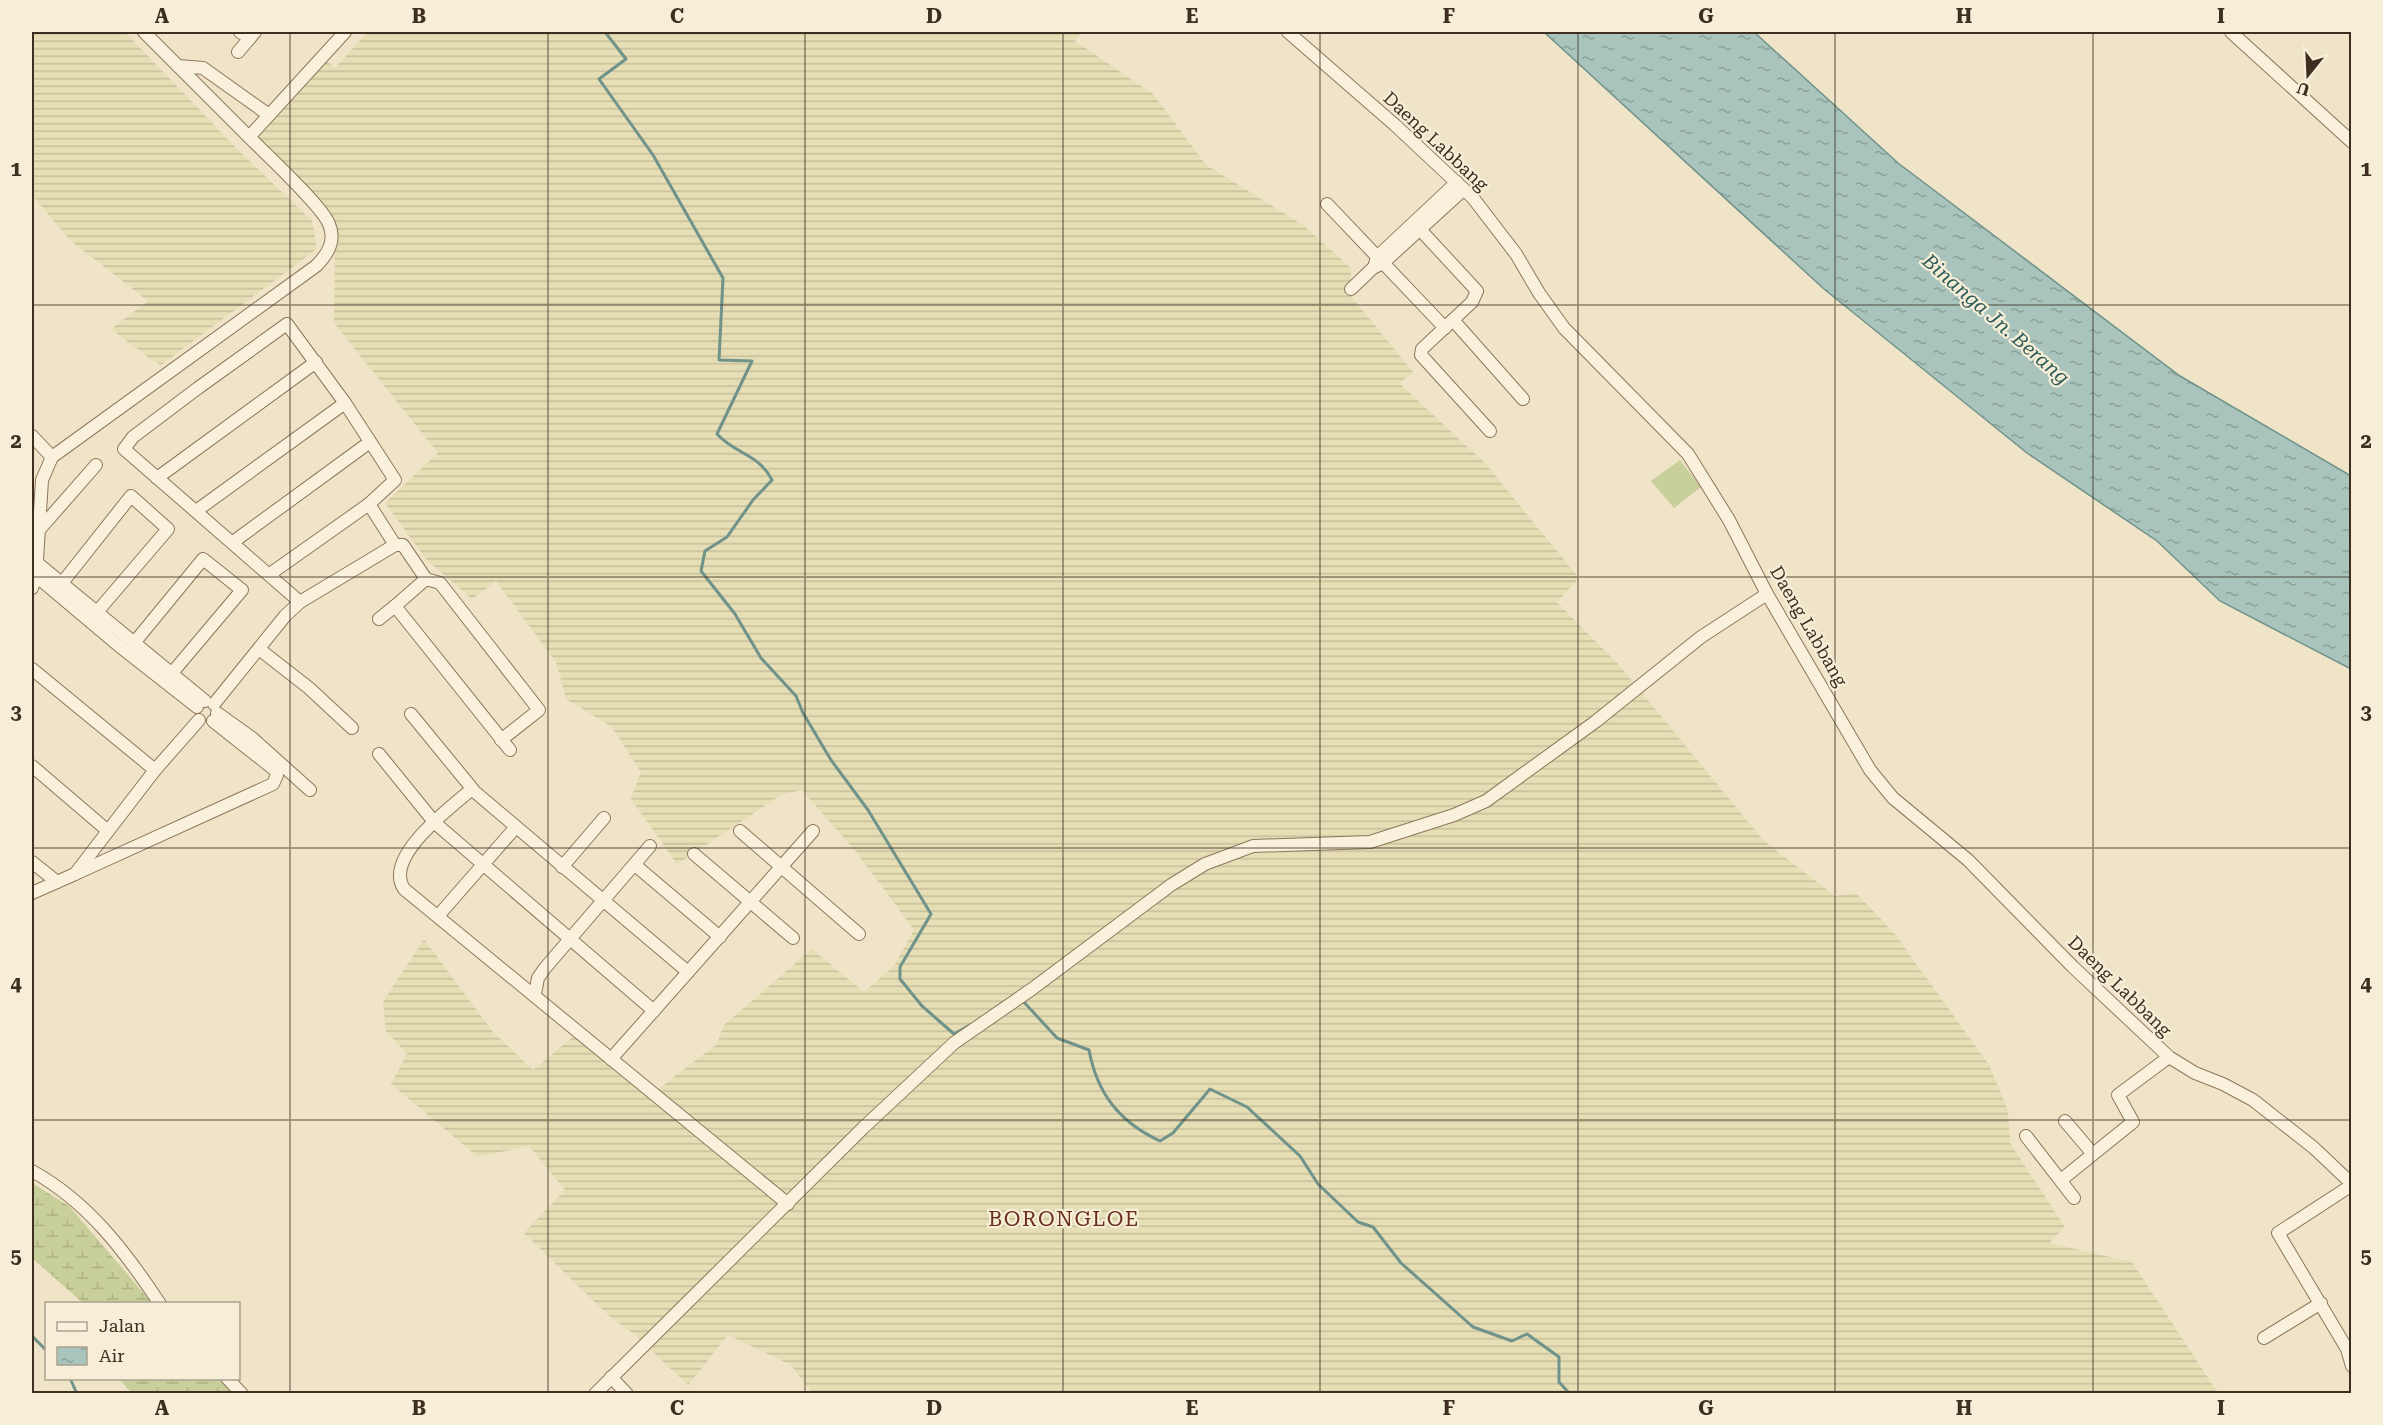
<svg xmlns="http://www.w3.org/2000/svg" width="2383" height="1425" viewBox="0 0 2383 1425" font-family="'Roboto Serif',serif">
  <defs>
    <pattern id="farmland-rules" width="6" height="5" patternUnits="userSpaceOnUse" patternTransform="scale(1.5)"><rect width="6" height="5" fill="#e6deb5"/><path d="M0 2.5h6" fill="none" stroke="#c6bf9b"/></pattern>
    <pattern id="wetland-marsh" width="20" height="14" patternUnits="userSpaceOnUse" patternTransform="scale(1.5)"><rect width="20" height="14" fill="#c9cf9b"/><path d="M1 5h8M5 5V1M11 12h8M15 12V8" fill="none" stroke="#aeb285"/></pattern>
    <pattern id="water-ripples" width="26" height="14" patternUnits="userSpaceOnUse" patternTransform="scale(1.5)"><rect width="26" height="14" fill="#a9c4bc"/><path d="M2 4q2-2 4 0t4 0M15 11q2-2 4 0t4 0" fill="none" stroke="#8ba098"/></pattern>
  </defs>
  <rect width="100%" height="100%" fill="#f0e4c8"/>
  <g fill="url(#farmland-rules)">
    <path d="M32,32H125L236,148L312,221L317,249L161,365L152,360L111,329L148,301L71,241L32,195Z"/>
    <path d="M368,32H1081L1075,41L1153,94L1206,165L1303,225L1351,268V296L1413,372L1399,383L1485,463L1579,578L1557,602L1619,665L1764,841L1835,896L1856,893L1894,933L1989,1065L2008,1110L2010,1143L2065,1227L2049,1243L2132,1262L2218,1393L812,1394L791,1365L728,1335L688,1385L634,1334L607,1314L524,1233L565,1190L529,1146L478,1157L391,1084L407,1054L386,1031L383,1002L424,939L493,1032L533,1070L574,1036L649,1096L717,1044L724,1025L812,949L864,992L894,966L914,930L857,853L802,790L783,794L677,864L631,799L641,772L612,727L566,699L556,662L496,581L472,599L426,559L385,503L438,453L334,323L335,248L329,220L251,137L323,58L335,68Z"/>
  </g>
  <path fill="#c9cf9b" d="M1680,460L1701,487L1674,508L1651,481Z"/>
  <g fill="url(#wetland-marsh)">
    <path d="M32,1183L69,1206L152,1303H83L32,1258Z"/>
    <path d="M119,1379H222L238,1393H132Z"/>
  </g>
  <path fill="url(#water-ripples)" stroke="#6f938a" stroke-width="1.5" d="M1544,32H1754L1898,163L2180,376L2351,476V669L2220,601L2157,541L2027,453L1824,289Z"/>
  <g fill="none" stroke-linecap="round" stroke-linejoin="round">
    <g stroke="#6f938a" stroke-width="3">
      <path d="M605,32L626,59L599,79L653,155L723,278L719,360L752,361L717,434C735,454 759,454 772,480L753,500L727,537L705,551L701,571L735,614L761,658L796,696L803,713L831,760L868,810L931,914L900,967V979L922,1006L954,1034L970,1025"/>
      <path d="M1022,1000L1057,1038L1089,1050C1097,1093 1119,1122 1160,1141L1173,1133L1210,1089L1247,1107L1300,1156L1318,1184L1358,1222L1373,1227L1401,1263L1473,1327L1512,1341L1527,1334L1559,1357V1382L1570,1394"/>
      <path d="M32,1336L46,1350"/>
      <path d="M70,1378L77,1394"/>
    </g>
    <defs>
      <g id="street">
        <path d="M144,32L249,137"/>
        <path d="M240,32L250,38L255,32"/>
        <path d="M1288,32L1395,125L1473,198L1516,254L1539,293L1564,328L1688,454L1729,520L1767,594L1870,770L1893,798L1968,860L2073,967L2169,1057L2195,1073L2223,1084L2253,1100L2314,1148L2352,1184"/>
        <path d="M2231,32L2352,142"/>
        <path d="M238,52L250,38"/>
        <path d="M178,66L203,68L269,115"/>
        <path d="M1327,204L1445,328"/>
        <path d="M1414,223L1477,291L1472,302L1422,349L1421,355L1490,431"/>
        <path d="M1375,264L1377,257L1457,182"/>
        <path d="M1351,289L1373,268L1383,263L1464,189"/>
        <path d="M1453,320L1523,399"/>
        <path d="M32,436L52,457"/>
        <path d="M157,478L316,362"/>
        <path d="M196,511L345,403"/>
        <path d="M39,530L96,465"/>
        <path d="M233,542L370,442"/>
        <path d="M395,545H403L426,579L395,606L510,750"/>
        <path d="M37,563L205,701"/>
        <path d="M270,574L369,504L395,480L345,403L287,324L198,388L133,437L124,449L300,602"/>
        <path d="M36,576L118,645L197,707"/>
        <path d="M426,579L440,583L539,710L501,740"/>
        <path d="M62,583L131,496L168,529L97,612"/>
        <path d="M32,588L36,576L42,480L52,457L316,266C328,254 336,241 329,224C322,206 266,154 249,137L345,32"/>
        <path d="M379,619L395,606"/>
        <path d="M134,643L203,559L242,590L172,673"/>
        <path d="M259,649L309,688L352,728"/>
        <path d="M32,669L155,770"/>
        <path d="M214,704L285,616L300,602L395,545L369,504"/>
        <path d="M217,713L252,738L310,790"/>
        <path d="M411,714L475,792L688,972"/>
        <path d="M379,754L435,823L654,1011"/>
        <path d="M32,766L108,831"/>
        <path d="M472,789C450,808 383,857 404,889L788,1204"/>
        <path d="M740,831L859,934"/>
        <path d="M694,854L793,938"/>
        <path d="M32,862L57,882"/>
        <path d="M635,865L720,937"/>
        <path d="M562,867L604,818"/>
        <path d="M75,874L273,784L277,775L275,770L213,721"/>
        <path d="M32,893L75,874L155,770L199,720"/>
        <path d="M438,916L515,828"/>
        <path d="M535,994L538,978L545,968L650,846"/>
        <path d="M611,1059L813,831"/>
        <path d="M2065,1121L2093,1154"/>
        <path d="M2026,1136L2074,1198"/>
        <path d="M32,1171C88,1202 125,1251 160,1304"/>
        <path d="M2061,1180L2133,1122L2118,1095L2169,1057"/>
        <path d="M2352,1185L2278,1233L2347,1349L2352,1366"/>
        <path d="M2264,1338L2321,1303"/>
        <path d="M611,1377L627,1394"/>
        <path d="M227,1378L242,1394"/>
        <path d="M595,1394L863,1128L954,1043L1032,989L1171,885L1205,864L1253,846L1370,842L1454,815L1486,801L1595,722L1701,637L1767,594"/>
      </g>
    </defs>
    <use href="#street" stroke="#8d765c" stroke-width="14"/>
    <use href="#street" stroke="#faf1dc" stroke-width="12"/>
  </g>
  <path fill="none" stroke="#3d2e20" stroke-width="1.5" stroke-opacity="0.55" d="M290,32V1394M548,32V1394M805,32V1394M1063,32V1394M1320,32V1394M1578,32V1394M1835,32V1394M2093,32V1394M32,305H2352M32,577H2352M32,848H2352M32,1120H2352"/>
  <g text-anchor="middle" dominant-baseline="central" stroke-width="4.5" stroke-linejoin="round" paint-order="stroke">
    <g font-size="18" fill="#3d2e20" stroke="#f7eed8">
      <text transform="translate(1436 141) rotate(43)">Daeng Labbang</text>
      <text transform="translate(1809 626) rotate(60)">Daeng Labbang</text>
      <text transform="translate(2120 986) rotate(44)">Daeng Labbang</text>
    </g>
    <g font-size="20" font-style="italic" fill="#2f5d5a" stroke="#f7eed8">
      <text transform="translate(1996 319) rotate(41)">Binanga Jn. Berang</text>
    </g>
    <g font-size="21" letter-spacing="1.5" fill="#6b2e1e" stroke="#f7eed8">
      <text x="1064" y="1219">BORONGLOE</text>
    </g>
  </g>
  <rect width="2383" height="1425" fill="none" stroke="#f7eed8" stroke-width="66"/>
  <rect x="45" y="1302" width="195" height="78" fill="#f7eed8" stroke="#ada18e" stroke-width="1.5"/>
  <rect x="57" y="1322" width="30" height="9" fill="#faf1dc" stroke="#ada18e" stroke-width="1.5"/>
  <text x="99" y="1332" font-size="18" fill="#3d2e20">Jalan</text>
  <rect x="57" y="1347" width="30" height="18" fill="url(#water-ripples)" stroke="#ada18e" stroke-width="1.5"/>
  <text x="99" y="1362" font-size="18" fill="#3d2e20">Air</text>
  <g transform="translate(2308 75) rotate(198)" stroke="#f7eed8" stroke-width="4.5" paint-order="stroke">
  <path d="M0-4.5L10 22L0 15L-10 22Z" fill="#3d2e20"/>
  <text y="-9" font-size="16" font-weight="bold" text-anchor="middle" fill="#3d2e20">U</text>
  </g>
  <rect x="33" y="33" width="2317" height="1359" fill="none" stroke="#3d2e20" stroke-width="2"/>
  <g font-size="20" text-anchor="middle" font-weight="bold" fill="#3d2e20">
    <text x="162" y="23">A</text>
    <text x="419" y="23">B</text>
    <text x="677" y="23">C</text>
    <text x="934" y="23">D</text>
    <text x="1192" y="23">E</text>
    <text x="1449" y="23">F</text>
    <text x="1706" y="23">G</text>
    <text x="1964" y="23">H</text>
    <text x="2221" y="23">I</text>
    <text x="16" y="176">1</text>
    <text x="2366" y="176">1</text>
    <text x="16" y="448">2</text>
    <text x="2366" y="448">2</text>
    <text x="16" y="719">3</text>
    <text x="2366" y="719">3</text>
    <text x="16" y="991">4</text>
    <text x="2366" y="991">4</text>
    <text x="16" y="1263">5</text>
    <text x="2366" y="1263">5</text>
    <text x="162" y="1415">A</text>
    <text x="419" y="1415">B</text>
    <text x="677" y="1415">C</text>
    <text x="934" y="1415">D</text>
    <text x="1192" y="1415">E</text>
    <text x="1449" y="1415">F</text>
    <text x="1706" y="1415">G</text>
    <text x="1964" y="1415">H</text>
    <text x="2221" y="1415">I</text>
  </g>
</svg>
